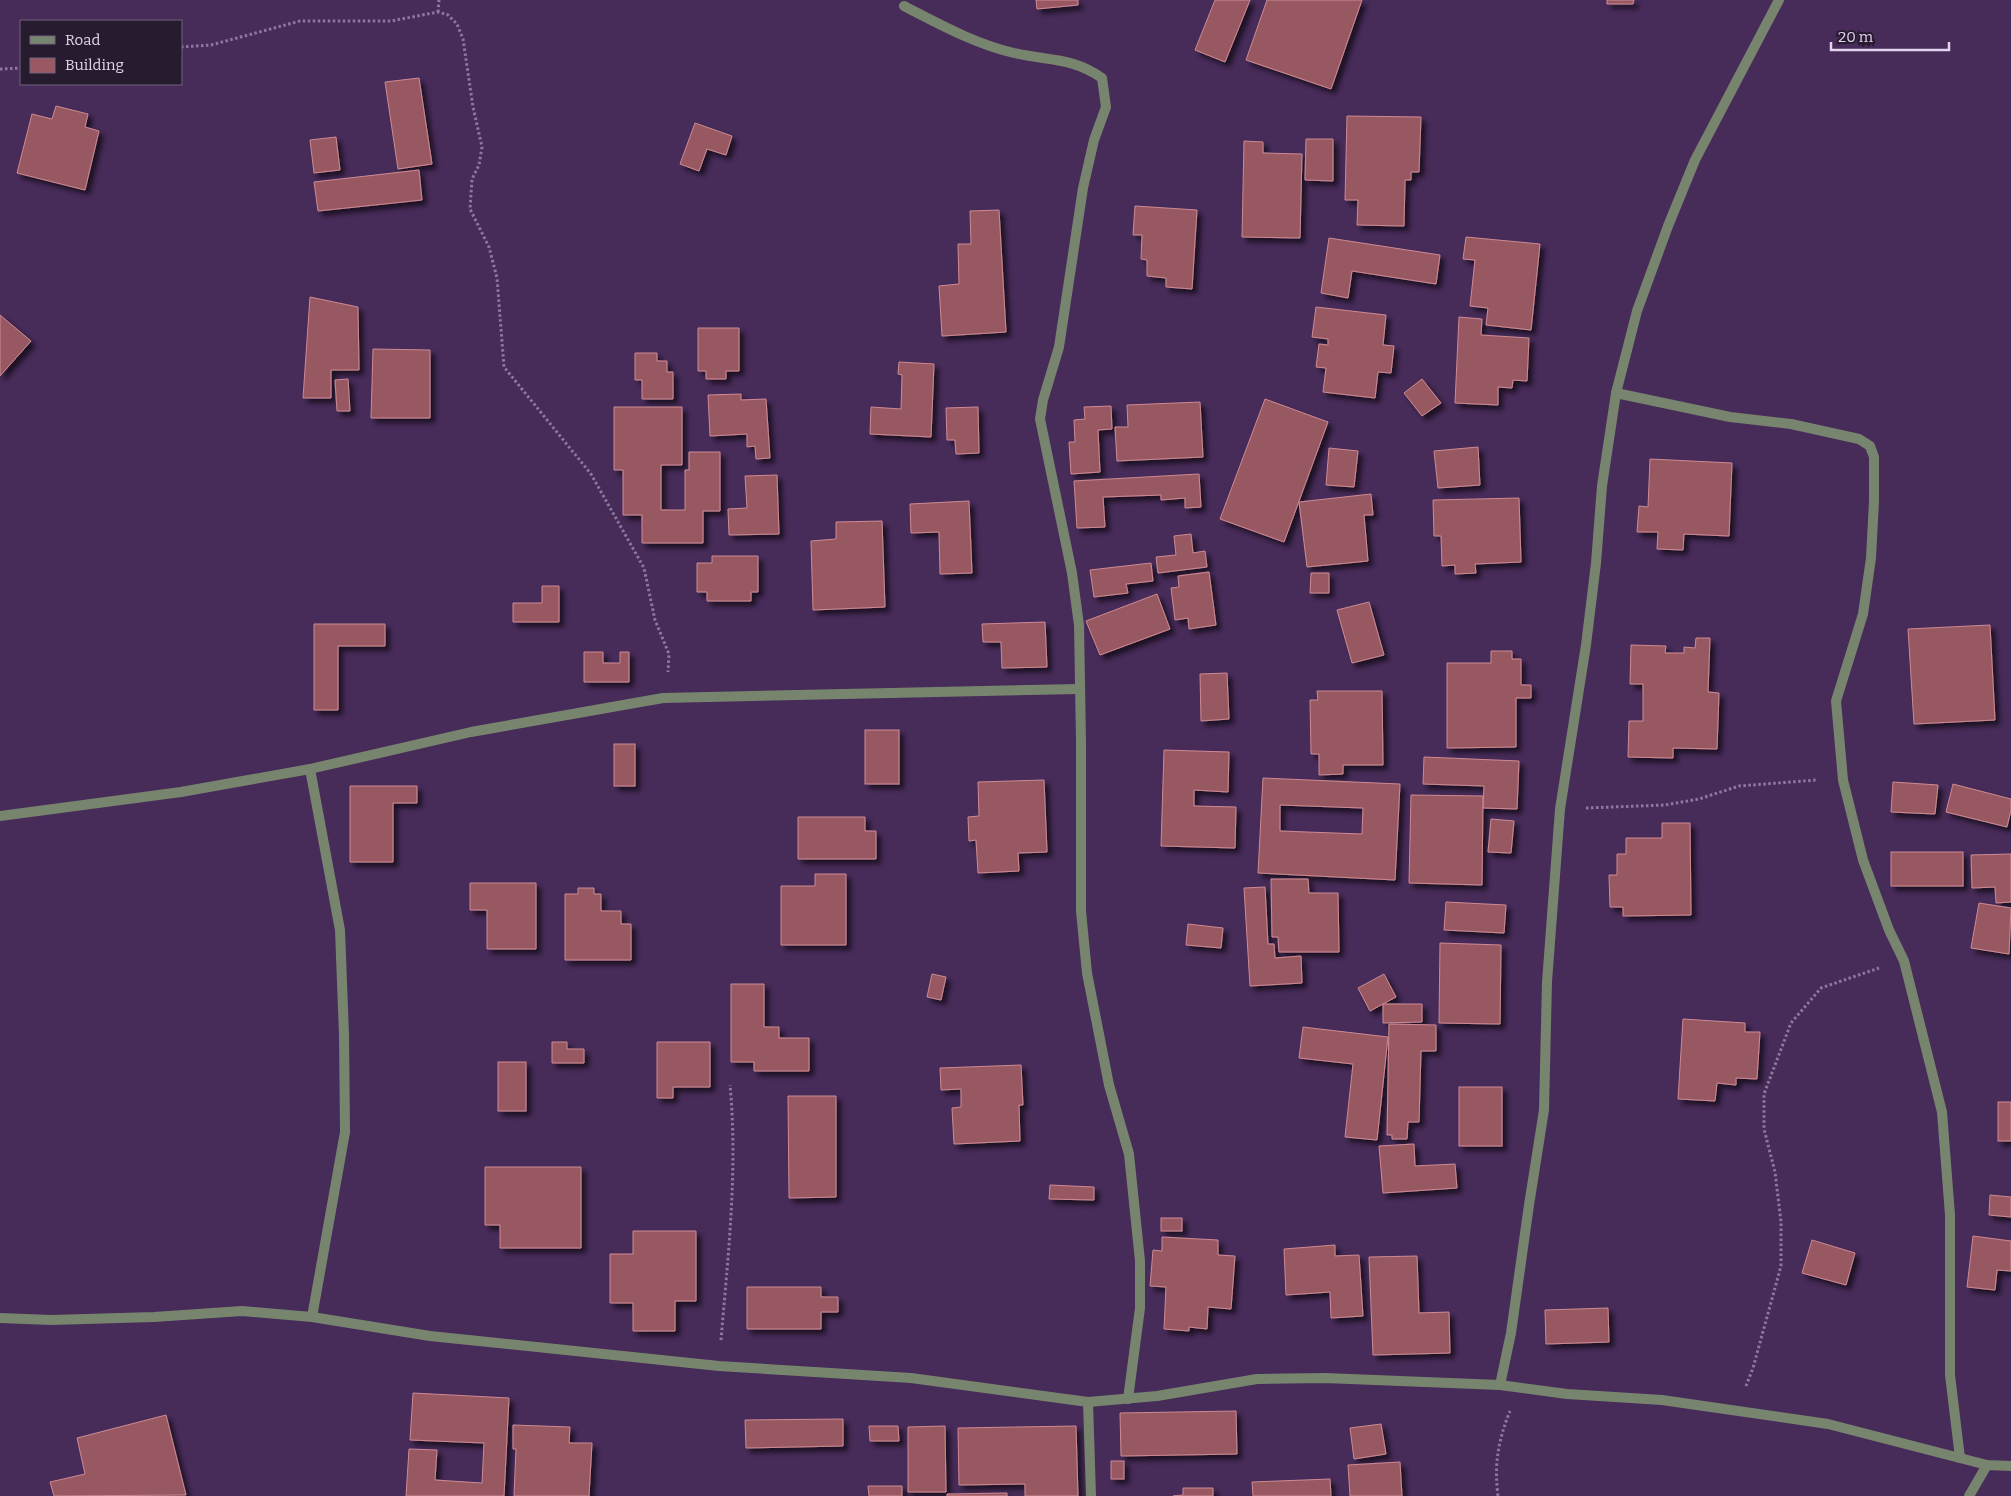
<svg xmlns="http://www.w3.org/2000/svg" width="2011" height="1496" viewBox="0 0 2011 1496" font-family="Bitter,serif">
  <defs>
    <filter id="shadow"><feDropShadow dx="4.5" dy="4.5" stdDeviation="2.5" flood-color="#0009"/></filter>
  </defs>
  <rect width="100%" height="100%" fill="#472b59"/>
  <g fill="#985962" stroke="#ce8a93" fill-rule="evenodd" filter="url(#shadow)">
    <path d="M1036,0H1078V5L1037,9Z"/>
    <path d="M1215,0H1250L1225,62L1195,50Z"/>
    <path d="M1267,0H1362L1331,89L1246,60Z"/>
    <path d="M1607,0H1634L1633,4H1607Z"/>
    <path d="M419,78L432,164L398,169L385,82Z"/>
    <path d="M56,106L88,114L85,127L99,131L85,190L17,173L32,114L52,119Z"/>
    <path d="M1347,116L1421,117L1419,172H1411V180H1405L1404,226L1357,225L1358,200H1345Z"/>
    <path d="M695,123L732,136L726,155L707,149L699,171L680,164Z"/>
    <path d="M336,137L340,170L314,173L310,140Z"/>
    <path d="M1306,139H1333V181L1305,180Z"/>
    <path d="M1244,141L1263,142V153L1302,154L1300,238L1242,237Z"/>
    <path d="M419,170L422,200L318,211L314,182Z"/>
    <path d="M1135,206L1197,210L1192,289L1166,287V278L1147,276V260L1141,259L1142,235H1133Z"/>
    <path d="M999,210L1006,332L942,336L939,286L959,284L958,244H971L970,211Z"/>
    <path d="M1466,237L1540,244L1531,330L1486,325L1488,308L1470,306L1475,260L1463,259Z"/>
    <path d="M1329,238L1440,255L1436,284L1352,271L1348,298L1321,293Z"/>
    <path d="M310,297L358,307L359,370H331V398H303Z"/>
    <path d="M1316,307L1386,315L1383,345L1394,346L1391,373L1378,372L1375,398L1323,392L1326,368L1316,367L1319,344L1328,345V339L1312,337Z"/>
    <path d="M0,315L31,341L0,376Z"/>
    <path d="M1459,317L1482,319L1481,335L1529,338L1527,381L1513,380L1512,388L1498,387V405L1455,403Z"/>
    <path d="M698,328H739V371H726V379H706V371H698Z"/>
    <path d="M373,349L430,350V418H371Z"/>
    <path d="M635,353H657V361H667V372H673V399H642V380H635Z"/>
    <path d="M899,362L934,364L931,437L870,434L871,407L901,409L902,375L898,374Z"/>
    <path d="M348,379L350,411H337L335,380Z"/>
    <path d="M1422,379L1441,403L1422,416L1404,393Z"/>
    <path d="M741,394V400L766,399L770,458L756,459L755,446L747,447V434L710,436L708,395Z"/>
    <path d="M1265,399L1328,422L1284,542L1220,519Z"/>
    <path d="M1200,402L1203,457L1117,461L1115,427H1128L1127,405Z"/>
    <path d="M1111,406L1112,429L1098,430L1100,472L1071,474L1069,442H1075L1074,420L1085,419L1084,407Z"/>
    <path d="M614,407H682V465H661V510H685V470H689V452H720V511H703V543H642V515H623V470H614Z"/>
    <path d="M978,407L979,453L956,454L955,440H947L946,408Z"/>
    <path d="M1478,447L1480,485L1438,488L1434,451Z"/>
    <path d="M1329,448L1358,451L1354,487L1326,485Z"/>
    <path d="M1650,459L1732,463L1729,536L1684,534L1683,550L1657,549L1658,532H1637L1639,506L1648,507Z"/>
    <path d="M1199,474L1201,507L1185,508V498L1161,500V495L1103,497L1105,527L1077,528L1074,481Z"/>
    <path d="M777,475L779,534L729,535L728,509L747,508L745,476Z"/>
    <path d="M1371,494L1373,515H1364L1368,561L1307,567L1299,502Z"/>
    <path d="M1519,498L1521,562L1475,564L1476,573L1455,574V565L1442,566L1441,536H1434L1433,500Z"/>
    <path d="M969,501L972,573L940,574L939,532L911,533L910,504Z"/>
    <path d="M882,521L885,607L813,610L811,541L836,539V522Z"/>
    <path d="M1191,534L1193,553L1205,551L1207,567L1158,573L1156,557L1176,555L1174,536Z"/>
    <path d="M712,556H758V592H751V601H707V592H697V563H712Z"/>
    <path d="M1151,563L1153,581L1126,584L1128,593L1094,597L1090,570Z"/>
    <path d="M1209,572L1216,625L1189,629L1188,618L1175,620L1171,588L1179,587L1178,576Z"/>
    <path d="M1311,573H1329V593H1310Z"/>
    <path d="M542,586H559V622H513V603H542Z"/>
    <path d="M1157,594L1170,629L1100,655L1086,621Z"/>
    <path d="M1369,602L1384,655L1352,663L1337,610Z"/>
    <path d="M1045,622L1047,667L1002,668L1001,642H983L982,624Z"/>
    <path d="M314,624H385V646H338V710H314Z"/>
    <path d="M1990,625L1995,720L1914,724L1908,629Z"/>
    <path d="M1696,638H1710L1708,692L1719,693L1717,749L1673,748V758L1628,757L1629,721H1643V684H1630L1631,645L1666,646L1665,653H1684V647L1695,648Z"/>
    <path d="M1491,651H1512V659H1521V685H1531V698H1516V747L1447,748V663H1491Z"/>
    <path d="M584,652H603V663H620V652H629V682H584Z"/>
    <path d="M1227,673L1229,719L1201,721L1200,674Z"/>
    <path d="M1317,691H1382L1383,765H1343V774L1319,775V754H1311L1310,700H1318Z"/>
    <rect x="865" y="730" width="34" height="54"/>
    <rect x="614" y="744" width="21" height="42"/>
    <path d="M1164,750L1229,752L1228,792L1194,790V806L1236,807L1235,848L1161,846Z"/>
    <path d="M1424,757L1519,761L1517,809L1483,808L1484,786L1423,784Z"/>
    <path d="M1263,778L1400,784L1395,880L1258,873ZM1280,805L1363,808L1362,834L1280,831Z"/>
    <path d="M1044,780L1047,852L1018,853L1019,871L978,873L976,840L969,841L968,817L979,816L978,782Z"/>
    <path d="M1893,782L1938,785L1935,814L1891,812Z"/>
    <path d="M1953,784L2011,799V810L2007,827L1946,812Z"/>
    <path d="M350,786H417V803H393V862H350Z"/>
    <path d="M1411,795L1483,796L1482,885L1409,883Z"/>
    <path d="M798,817H865V831H876V859H798Z"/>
    <path d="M1491,819L1514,821L1511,853L1488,852Z"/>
    <path d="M1662,823H1690L1691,915L1623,916V907H1610L1609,875H1617V854H1626V838H1662Z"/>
    <rect x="1891" y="852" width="72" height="34"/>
    <path d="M2011,854V902L1996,903L1995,887L1972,888L1971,855Z"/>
    <path d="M815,874H846V945H781V886H815Z"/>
    <path d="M1271,879H1308L1309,893H1338L1339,952H1279L1278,937H1272Z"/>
    <path d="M470,883H536V949H487V910H470Z"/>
    <path d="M1265,887L1268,944H1274L1275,958L1301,956L1302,983L1250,986L1244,888Z"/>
    <path d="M578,888H594V894H601V911H621V924H631V960H565V894H578Z"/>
    <path d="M1446,902L1506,905L1504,933L1444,930Z"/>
    <path d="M1979,903L2011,908L2009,954L1971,948Z"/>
    <path d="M1188,924L1223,928L1221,948L1186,945Z"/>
    <path d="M1440,943L1501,945L1500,1024L1439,1023Z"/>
    <path d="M932,974L946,977L941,1000L927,997Z"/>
    <path d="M1384,974L1396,997L1370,1011L1358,988Z"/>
    <path d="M731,984H764V1027H779V1038H809V1071H754V1062H731Z"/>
    <path d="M1383,1004H1422V1022L1383,1023Z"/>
    <path d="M1683,1019L1745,1023V1032H1760L1757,1079L1736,1078V1085L1717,1083L1715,1101L1678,1099Z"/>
    <path d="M1389,1024L1436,1025V1051H1421L1419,1122H1408L1407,1139H1392V1135H1387Z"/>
    <path d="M1303,1027L1388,1037L1377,1140L1345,1137L1353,1064L1299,1058Z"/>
    <path d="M552,1042H567V1049H584V1063H552Z"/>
    <path d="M657,1042H710V1087H673V1098H657Z"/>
    <rect x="498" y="1062" width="28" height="49"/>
    <path d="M1021,1065L1023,1105H1019L1020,1141L954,1144L952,1108L961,1107V1089L941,1090L940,1068Z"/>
    <rect x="1459" y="1087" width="43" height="59"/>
    <path d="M788,1096H836V1197L789,1198Z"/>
    <rect x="1998" y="1102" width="13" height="39"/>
    <path d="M1414,1144L1415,1166L1455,1164L1457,1188L1383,1193L1379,1146Z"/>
    <path d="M485,1167H581V1248H500V1225H485Z"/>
    <path d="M1050,1185L1094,1187V1200L1049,1199Z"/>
    <path d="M1990,1195L2011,1197V1217L1989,1215Z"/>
    <rect x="1161" y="1218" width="21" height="13"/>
    <path d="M633,1231H696V1301H675V1331H633V1303H610V1254H633Z"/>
    <path d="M1973,1236L2011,1241V1271L1997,1270L1995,1290L1967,1287Z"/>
    <path d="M1162,1237L1218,1240V1255L1235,1256L1231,1309L1208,1307L1207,1329L1189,1327V1331L1164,1329L1166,1287L1150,1286L1153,1250L1162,1251Z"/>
    <path d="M1812,1240L1855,1253L1846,1285L1802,1273Z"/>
    <path d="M1335,1245V1256L1359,1255L1363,1316L1331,1318L1330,1292L1286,1295L1284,1249Z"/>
    <path d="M1417,1256L1419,1313L1449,1312L1450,1353L1373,1355L1369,1257Z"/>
    <path d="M747,1287H821V1297H838V1312H821V1329H747Z"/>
    <path d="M1608,1308L1609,1342L1546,1344L1545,1310Z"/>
    <path d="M413,1393L509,1398L504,1496H406L409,1449L437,1450L435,1480L482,1483L484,1443L410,1440Z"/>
    <path d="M1236,1411L1237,1454L1121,1456L1120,1413Z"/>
    <path d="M166,1415L186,1495L54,1496L50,1482L85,1474L77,1438Z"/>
    <path d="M843,1419V1446L746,1448L745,1420Z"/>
    <path d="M1381,1424L1386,1454L1354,1459L1350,1428Z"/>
    <path d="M513,1425L570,1427L569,1443H592L589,1496H514L516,1449H513Z"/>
    <path d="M869,1426H898L899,1441H870Z"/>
    <path d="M945,1426L946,1492H908V1427Z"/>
    <path d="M1076,1426L1078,1496H1025V1484L959,1485L958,1428Z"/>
    <rect x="1111" y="1461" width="13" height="18"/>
    <path d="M1400,1462L1402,1496H1350L1348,1465Z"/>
    <path d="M1330,1479L1331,1496H1253L1252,1482Z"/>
    <path d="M868,1486H902V1496H869Z"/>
    <path d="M1183,1488H1213V1496H1173L1183,1495Z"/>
    <path d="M1007,1493V1496H947V1494Z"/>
  </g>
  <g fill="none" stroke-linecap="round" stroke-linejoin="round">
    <g stroke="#8e789d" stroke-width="3" stroke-dasharray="2.5 2.5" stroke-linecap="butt">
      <path d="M438,12L439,0"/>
      <path d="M181,47L211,45L300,21H391L438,12L448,15L457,24L463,39L473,107L482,147L479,165L472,179L470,209L489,247L497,278L504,367L591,474L644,568L655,620L669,654L668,672"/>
      <path d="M0,69L21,68"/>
      <path d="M1586,808L1665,805L1699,799L1739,786L1817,780"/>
      <path d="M721,1340C728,1256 738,1169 730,1085"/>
      <path d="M1746,1386L1753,1368L1781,1266V1222L1775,1172L1764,1129V1094L1791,1023L1821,988L1879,968"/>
      <path d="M1498,1496C1494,1464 1498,1441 1510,1411"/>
    </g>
    <g stroke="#78856e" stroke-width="10">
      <path d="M904,6C939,24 975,44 1014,53C1048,61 1072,57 1102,78L1106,107L1094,140L1083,188L1059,347L1043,400L1040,419L1072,573L1079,625L1081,742V911L1087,973L1109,1085L1129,1154L1140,1261V1308L1128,1399"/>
      <path d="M1616,393L1730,417L1791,424L1859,439L1870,446L1874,457V501L1871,558L1863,614L1836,701L1843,780L1863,860L1889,930L1904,961L1942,1112L1950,1215V1375L1960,1458"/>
      <path d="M310,769L340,930L344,1035L345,1132L312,1317"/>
      <path d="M0,816L181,792L310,769L471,732L663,698L1079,689"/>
      <path d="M0,1318L51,1320L154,1317L242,1311L312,1317L430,1336L719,1366L911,1378L1088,1402L1157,1396L1257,1379L1325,1378L1500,1385L1567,1394L1662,1400L1828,1424L1987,1465L2011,1466"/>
      <path d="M1500,1385L1511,1333L1529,1205L1544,1110L1547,982L1560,809L1586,645L1596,563L1602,486L1616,393L1637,311L1668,226L1695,160L1779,0"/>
      <path d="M1088,1402L1091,1496"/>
      <path d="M1969,1496L1987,1465"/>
    </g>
  </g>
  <rect x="20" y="20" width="162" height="65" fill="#271b2f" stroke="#72657c"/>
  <rect x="30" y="36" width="25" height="8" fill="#78856e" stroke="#72657c"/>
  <text x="65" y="45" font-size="15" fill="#e3d3ef">Road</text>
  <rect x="30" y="58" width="25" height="15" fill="#985962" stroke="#72657c"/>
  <text x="65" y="70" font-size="15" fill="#e3d3ef">Building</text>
  <path d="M1831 42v8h118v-8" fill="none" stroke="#e3d3ef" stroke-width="2.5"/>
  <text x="1838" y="42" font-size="15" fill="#e3d3ef" stroke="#271b2f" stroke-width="4" paint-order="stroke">20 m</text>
</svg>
